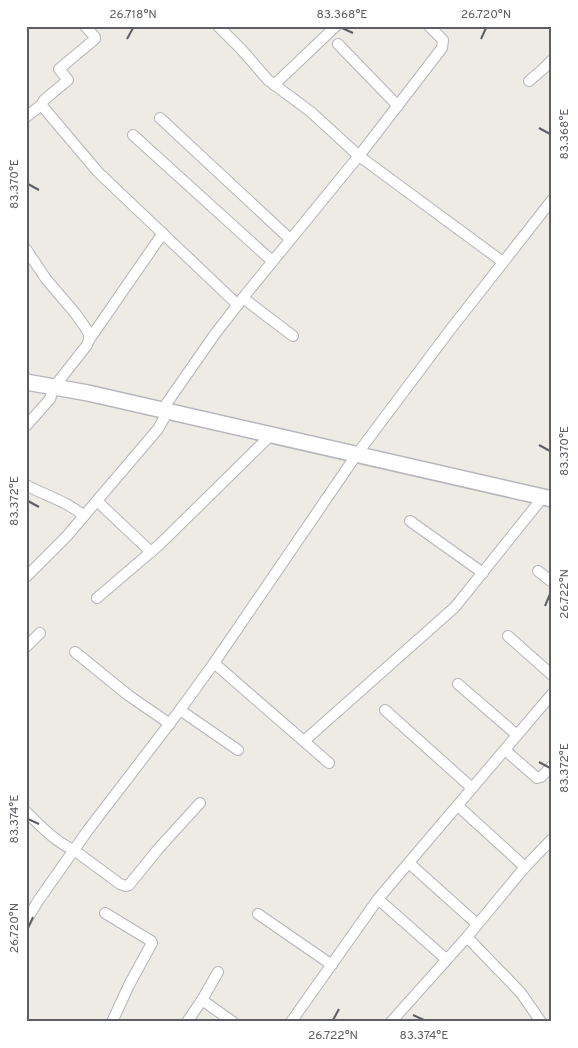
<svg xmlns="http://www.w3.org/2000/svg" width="578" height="1048" viewBox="0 0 578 1048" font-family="Overpass,sans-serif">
  <rect width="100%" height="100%" fill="#edebe4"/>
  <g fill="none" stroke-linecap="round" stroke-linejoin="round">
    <defs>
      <g id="street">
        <path d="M218,26L241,49L268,80L311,112L359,156L503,262"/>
        <path d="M338,44L398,106"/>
        <path d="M529,81L543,69L552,60"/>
        <path d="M274,85L336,26"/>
        <path d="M41,106L44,100L68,80L59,69L95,39V37L85,26"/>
        <path d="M26,117L40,106L43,107L98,172L238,305"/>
        <path d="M160,118L290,239"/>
        <path d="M133,135L272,261"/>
        <path d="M26,249L46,279L75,313L85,327L89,334V340L87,345L54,387L50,399L26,426"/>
        <path d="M243,298L293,336"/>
        <path d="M89,340L163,233"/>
        <path d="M162,410L215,334L246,294L362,152L442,48L443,40L429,26"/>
        <path d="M26,485C46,496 67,501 84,516"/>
        <path d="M97,501L151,552"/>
        <path d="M410,521L483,573"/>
        <path d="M538,571L552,582"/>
        <path d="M26,577L66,537L158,429L168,411"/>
        <path d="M97,598L159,545L271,435"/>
        <path d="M508,636L552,675"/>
        <path d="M26,647L40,633"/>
        <path d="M75,652L128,695L170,724"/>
        <path d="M214,663L329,763"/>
        <path d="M458,684L517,735"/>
        <path d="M180,710L238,750"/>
        <path d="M385,710L472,788"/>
        <path d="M304,741L455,607L543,497"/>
        <path d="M505,750L537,778L541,777L552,766"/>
        <path d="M458,806L525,867"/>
        <path d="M26,812C41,826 55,842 74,850L120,884L126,886L129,885L159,848L200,803"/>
        <path d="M409,863L477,924"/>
        <path d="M378,899L446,959"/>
        <path d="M105,913L151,941L152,943L129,985L112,1022"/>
        <path d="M258,914L332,965"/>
        <path d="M26,921L38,901L88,830L180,710L214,663L357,454L450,330L552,200"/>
        <path d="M467,937L521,993L541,1022"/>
        <path d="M202,1000L233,1022"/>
        <path d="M187,1022L202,1000L218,972"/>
        <path d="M291,1022L378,899L552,694"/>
        <path d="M391,1022L467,937L525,867L552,839"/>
      </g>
      <path id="secondary" d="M26,382L88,393L552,499"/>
    </defs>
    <use href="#street" stroke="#b4b5b9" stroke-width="12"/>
    <use href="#secondary" stroke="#b5b7bc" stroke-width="18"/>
    <use href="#street" stroke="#fff" stroke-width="10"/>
    <use href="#secondary" stroke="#fff" stroke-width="15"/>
  </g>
  <path fill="none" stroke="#5c5e63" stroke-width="2" d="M342,28L353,33M127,39L133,28M481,39L486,28M539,128L550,134M28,184L39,190M539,445L550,451M28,501L39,507M545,606L550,594M539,762L550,768M28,819L39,824M28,928L33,917M413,1015L424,1020M333,1020L339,1009"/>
  <rect width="578" height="1048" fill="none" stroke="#ffffff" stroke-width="55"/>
  <rect x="28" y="28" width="522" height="992" fill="none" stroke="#5c5e63" stroke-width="2"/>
  <g font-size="12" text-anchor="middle" fill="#5c5e63">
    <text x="133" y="18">26.718°N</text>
    <text x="342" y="18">83.368°E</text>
    <text x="486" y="18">26.720°N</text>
    <text transform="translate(564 134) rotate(-90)" y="4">83.368°E</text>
    <text transform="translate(14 184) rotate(-90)" y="4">83.370°E</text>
    <text transform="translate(564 451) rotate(-90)" y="4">83.370°E</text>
    <text transform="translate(14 501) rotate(-90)" y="4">83.372°E</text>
    <text transform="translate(564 594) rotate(-90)" y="4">26.722°N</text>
    <text transform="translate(564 768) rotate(-90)" y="4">83.372°E</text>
    <text transform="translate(14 819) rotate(-90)" y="4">83.374°E</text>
    <text transform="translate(14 928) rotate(-90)" y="4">26.720°N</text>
    <text x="333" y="1039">26.722°N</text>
    <text x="424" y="1039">83.374°E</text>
  </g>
</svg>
